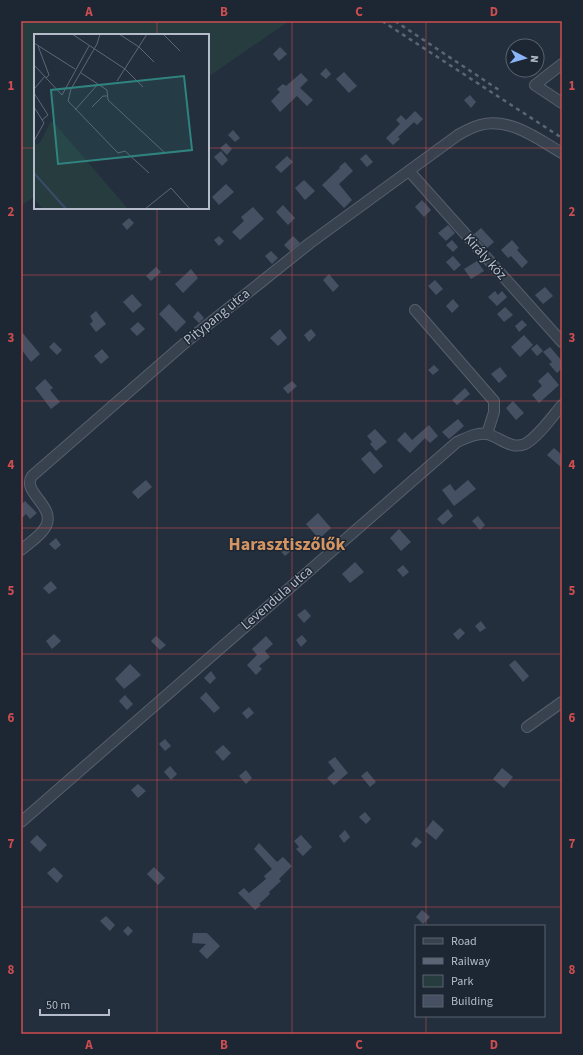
<svg xmlns="http://www.w3.org/2000/svg" width="583" height="1055" viewBox="0 0 583 1055" font-family="'Source Sans 3',sans-serif">
  <rect width="100%" height="100%" fill="#242f3e"/>
  <path fill="#263c3f" d="M21,21H289L208,77V35H35V196L21,206Z"/>
  <g fill="#455162">
    <path d="M280,47L287,54L279,61L273,54Z"/>
    <path d="M326,68L331,74L326,79L320,74Z"/>
    <path d="M344,72L357,86L349,93L336,79Z"/>
    <path d="M301,73L308,80L300,88L313,100L307,106L297,96L280,112L271,101L280,92L277,89L283,84L286,86Z"/>
    <path d="M470,95L476,102L471,108L464,100Z"/>
    <path d="M415,111L423,119L417,125L414,122L398,137L400,139L393,145L386,138L400,124L396,120L401,115L406,120Z"/>
    <path d="M233,130L240,138L235,142L228,135Z"/>
    <path d="M226,143L232,149L227,155L220,148Z"/>
    <path d="M221,151L228,160L222,166L214,157Z"/>
    <path d="M366,154L373,162L367,167L360,159Z"/>
    <path d="M287,156L293,162L281,173L275,167Z"/>
    <path d="M345,162L353,171L339,184L352,200L344,208L322,185L340,168L339,167Z"/>
    <path d="M304,180L315,191L305,200L295,188Z"/>
    <path d="M226,184L234,192L219,205L212,197Z"/>
    <path d="M422,200L431,210L424,217L415,207Z"/>
    <path d="M283,205L295,218L288,225L276,212Z"/>
    <path d="M253,207L264,219L240,240L232,232L244,221L241,217Z"/>
    <path d="M129,218L134,223L127,230L122,224Z"/>
    <path d="M448,225L455,233L446,241L438,233Z"/>
    <path d="M481,228L494,242L487,248L474,234Z"/>
    <path d="M219,236L224,241L219,246L214,240Z"/>
    <path d="M293,236L300,243L290,251L284,245Z"/>
    <path d="M452,240L458,247L453,252L446,245Z"/>
    <path d="M512,240L519,248L517,250L528,262L522,268L511,256L508,258L501,250Z"/>
    <path d="M271,251L278,258L272,264L265,256Z"/>
    <path d="M453,256L461,265L454,271L446,262Z"/>
    <path d="M477,261L484,271L471,279L464,269Z"/>
    <path d="M156,267L161,272L151,281L146,276Z"/>
    <path d="M191,269L198,278L183,293L175,284Z"/>
    <path d="M329,274L339,286L333,292L323,280Z"/>
    <path d="M435,280L443,289L436,295L428,286Z"/>
    <path d="M545,287L553,296L543,304L535,295Z"/>
    <path d="M495,291L498,295L502,291L507,297L497,306L488,297Z"/>
    <path d="M132,294L142,305L133,313L123,302Z"/>
    <path d="M453,299L459,306L452,313L446,306Z"/>
    <path d="M169,304L186,322L176,332L159,314Z"/>
    <path d="M505,307L513,315L504,322L497,314Z"/>
    <path d="M96,311L106,324L96,332L90,324L93,321L90,316Z"/>
    <path d="M198,311L204,318L199,323L193,317Z"/>
    <path d="M522,320L527,325L519,332L515,326Z"/>
    <path d="M138,322L145,329L137,336L130,329Z"/>
    <path d="M280,329L287,338L278,346L270,338Z"/>
    <path d="M311,329L316,335L309,342L304,335Z"/>
    <path d="M21,331L40,354L31,362L21,349Z"/>
    <path d="M524,335L533,345L520,357L511,347Z"/>
    <path d="M54,342L62,350L57,355L49,347Z"/>
    <path d="M537,344L543,351L537,356L531,349Z"/>
    <path d="M550,347L562,361V368L557,373L549,364L552,362L543,352Z"/>
    <path d="M102,349L109,357L101,364L94,356Z"/>
    <path d="M434,365L439,370L433,375L428,370Z"/>
    <path d="M500,367L507,376L499,383L491,374Z"/>
    <path d="M548,372L559,385L539,403L532,395L542,386L538,381Z"/>
    <path d="M45,379L53,388L50,390L60,402L51,409L35,388Z"/>
    <path d="M292,381L297,386L288,394L283,388Z"/>
    <path d="M465,388L470,394L457,405L452,400Z"/>
    <path d="M513,401L524,413L516,420L506,408Z"/>
    <path d="M458,419L464,426L449,439L442,432Z"/>
    <path d="M429,425L438,436L430,443L425,438L410,453L397,440L405,432L412,440Z"/>
    <path d="M375,429L387,442L376,451L370,444L372,442L367,436Z"/>
    <path d="M554,448L562,455V468L547,455Z"/>
    <path d="M370,451L383,466L374,474L361,459Z"/>
    <path d="M146,480L152,487L138,499L132,492Z"/>
    <path d="M468,480L476,489L454,506L442,490L450,484L455,491Z"/>
    <path d="M25,501L37,513L30,519L26,514L21,519V505Z"/>
    <path d="M448,509L453,516L443,525L437,519Z"/>
    <path d="M318,513L331,528L319,539L306,524Z"/>
    <path d="M478,516L485,525L480,530L472,521Z"/>
    <path d="M399,529L411,542L401,551L390,538Z"/>
    <path d="M56,538L61,545L55,550L49,544Z"/>
    <path d="M284,541L292,550L285,556L277,547Z"/>
    <path d="M355,562L364,572L350,583L342,574Z"/>
    <path d="M403,565L409,572L403,577L397,570Z"/>
    <path d="M51,581L57,588L49,594L43,588Z"/>
    <path d="M305,609L311,616L304,623L297,615Z"/>
    <path d="M481,621L486,628L480,632L475,626Z"/>
    <path d="M460,628L465,633L458,640L453,634Z"/>
    <path d="M54,634L61,641L52,649L46,641Z"/>
    <path d="M302,635L307,641L301,647L296,640Z"/>
    <path d="M156,636L166,645L160,650L151,641Z"/>
    <path d="M266,636L273,644L265,651L270,657L259,666L262,669L256,675L247,665L257,655L252,649Z"/>
    <path d="M515,660L529,676L523,682L509,665Z"/>
    <path d="M130,664L141,675L124,689L115,679Z"/>
    <path d="M211,671L216,678L210,684L204,678Z"/>
    <path d="M206,692L220,708L214,713L200,698Z"/>
    <path d="M125,695L133,704L127,710L119,701Z"/>
    <path d="M249,707L254,713L247,719L242,713Z"/>
    <path d="M165,739L171,746L165,751L159,744Z"/>
    <path d="M223,745L231,753L223,761L215,752Z"/>
    <path d="M335,757L348,773L334,785L327,778L335,771L328,762Z"/>
    <path d="M170,766L177,774L171,780L164,772Z"/>
    <path d="M502,768L513,777L504,788L493,779Z"/>
    <path d="M246,770L252,778L246,784L239,776Z"/>
    <path d="M367,771L376,782L370,787L361,776Z"/>
    <path d="M138,784L146,791L138,798L131,790Z"/>
    <path d="M365,812L371,819L366,824L359,817Z"/>
    <path d="M433,820L444,830L436,840L425,831Z"/>
    <path d="M345,830L350,837L344,843L339,836Z"/>
    <path d="M37,835L47,845L40,852L30,842Z"/>
    <path d="M301,835L312,847L303,856L296,849L299,847L294,841Z"/>
    <path d="M416,837L422,842L416,848L411,844Z"/>
    <path d="M259,843L277,862L283,857L292,866L279,879L281,881L269,892L270,894L259,904L261,905L255,910L238,893L244,888L249,893L266,879L264,876L272,869L254,849Z"/>
    <path d="M54,867L63,876L57,883L47,873Z"/>
    <path d="M154,867L165,878L158,885L147,874Z"/>
    <path d="M422,910L430,917L423,924L416,917Z"/>
    <path d="M106,916L115,925L110,931L100,921Z"/>
    <path d="M128,926L133,931L128,936L123,931Z"/>
    <path d="M193,933H207L220,946L207,959L199,951L206,944L192,943Z"/>
  </g>
  <g fill="none" stroke-linecap="round" stroke-linejoin="round">
    <defs>
      <g id="street">
        <path d="M562,64L535,85L562,103"/>
        <path d="M409,171L562,342"/>
        <path d="M415,310L494,401V412L487,434"/>
        <path d="M21,550C29,543 42,535 46,526C56,506 21,492 32,476L186,342L310,243L458,135C465,131 472,127 480,125C510,117 538,139 562,153"/>
        <path d="M527,727L562,702"/>
        <path d="M21,822L457,442C466,438 477,432 487,434C500,437 511,450 525,444C538,437 552,417 562,405"/>
      </g>
    </defs>
    <use href="#street" stroke="#565f6c" stroke-width="12"/>
    <use href="#street" stroke="#38414e" stroke-width="10"/>
    <g stroke="#5a6575" stroke-width="2.5" stroke-dasharray="4 4" stroke-linecap="butt">
      <path d="M382,21L562,138"/>
      <path d="M395,21L499,90"/>
    </g>
  </g>
  <path fill="none" stroke="#ce4d50" stroke-width="1" stroke-opacity="0.55" d="M157,21V35M292,21V1034M426,21V926M21,148H35M208,148H562M157,208V1034M21,275H562M21,401H562M21,528H562M21,654H562M21,780H562M21,907H562M426,1016V1034"/>
  <g text-anchor="middle" dominant-baseline="central" stroke-width="3" stroke-linejoin="round" paint-order="stroke">
    <g font-size="14" fill="#b4bcc9" stroke="#1d2633">
      <text transform="translate(485 257) rotate(48)">Király köz</text>
      <text transform="translate(217 317) rotate(-39)">Pitypang utca</text>
      <text transform="translate(277 598) rotate(-41)">Levendula utca</text>
    </g>
    <g font-size="18" font-weight="bold" fill="#d59563" stroke="#1d2633">
      <text x="287" y="544">Harasztiszőlők</text>
    </g>
  </g>
  <g transform="translate(34 34)">
    <rect width="175" height="175" fill="#242f3e"/>
    <path d="M17,87L21,90L94,175H9L0,165V111L6,109Z" fill="#263c3f"/>
    <path fill="none" stroke="#394c67" stroke-width="2" d="M0,139L32,175"/>
    <path fill="none" stroke="#5e6776" stroke-width="1" d="M38,0L91,35L109,53M66,0L63,10L37,55L34,67L84,119L91,117L115,139M85,0L105,13L120,28M129,0L146,17M0,9L41,35M4,12L15,41L12,44M0,31L28,61L55,12M47,39L73,56L74,66L131,119M83,47L113,0M1,54L11,42M0,59L14,81L8,86M0,73L10,89L0,107M58,73L69,62H73M41,76L64,50M111,175L137,154L156,175"/>
    <path fill="#308480" fill-opacity="0.15" stroke="#308480" stroke-width="2" d="M150,42L158,116L24,130L17,56Z"/>
    <rect width="175" height="175" fill="none" stroke="#b4bcc9" stroke-width="2"/>
  </g>
  <rect width="583" height="1055" fill="none" stroke="#1d2633" stroke-width="44"/>
  <rect x="415" y="925" width="130" height="92" fill="#1d2633" stroke="#59626f"/>
  <rect x="423" y="938" width="20" height="6" fill="#38414e" stroke="#59626f"/>
  <text x="451" y="945" font-size="12" fill="#b4bcc9">Road</text>
  <rect x="423" y="958" width="20" height="6" fill="#5a6575" stroke="#59626f"/>
  <text x="451" y="965" font-size="12" fill="#b4bcc9">Railway</text>
  <rect x="423" y="975" width="20" height="12" fill="#263c3f" stroke="#59626f"/>
  <text x="451" y="985" font-size="12" fill="#b4bcc9">Park</text>
  <rect x="423" y="995" width="20" height="12" fill="#455162" stroke="#59626f"/>
  <text x="451" y="1005" font-size="12" fill="#b4bcc9">Building</text>
  <g transform="translate(525 58) rotate(96)"><circle r="19" fill="#1d2633" stroke="#59626f"/>
  <path d="M0-3L7 15L0 10L-7 15Z" fill="#8ab4f8"/>
  <text y="-6" font-size="11" font-weight="bold" text-anchor="middle" fill="#b4bcc9">N</text>
  </g>
  <path d="M40 1009v6h69v-6" fill="none" stroke="#b4bcc9" stroke-width="2"/>
  <text x="46" y="1009" font-size="12" fill="#b4bcc9" stroke="#1d2633" stroke-width="3" paint-order="stroke">50 m</text>
  <rect x="22" y="22" width="539" height="1011" fill="none" stroke="#ce4d50" stroke-width="1.5"/>
  <g font-size="13" text-anchor="middle" font-weight="bold" fill="#ce4d50">
    <text x="89" y="16">A</text>
    <text x="224" y="16">B</text>
    <text x="359" y="16">C</text>
    <text x="494" y="16">D</text>
    <text x="11" y="90">1</text>
    <text x="572" y="90">1</text>
    <text x="11" y="216">2</text>
    <text x="572" y="216">2</text>
    <text x="11" y="342">3</text>
    <text x="572" y="342">3</text>
    <text x="11" y="469">4</text>
    <text x="572" y="469">4</text>
    <text x="11" y="595">5</text>
    <text x="572" y="595">5</text>
    <text x="11" y="722">6</text>
    <text x="572" y="722">6</text>
    <text x="11" y="848">7</text>
    <text x="572" y="848">7</text>
    <text x="11" y="974">8</text>
    <text x="572" y="974">8</text>
    <text x="89" y="1049">A</text>
    <text x="224" y="1049">B</text>
    <text x="359" y="1049">C</text>
    <text x="494" y="1049">D</text>
  </g>
</svg>
